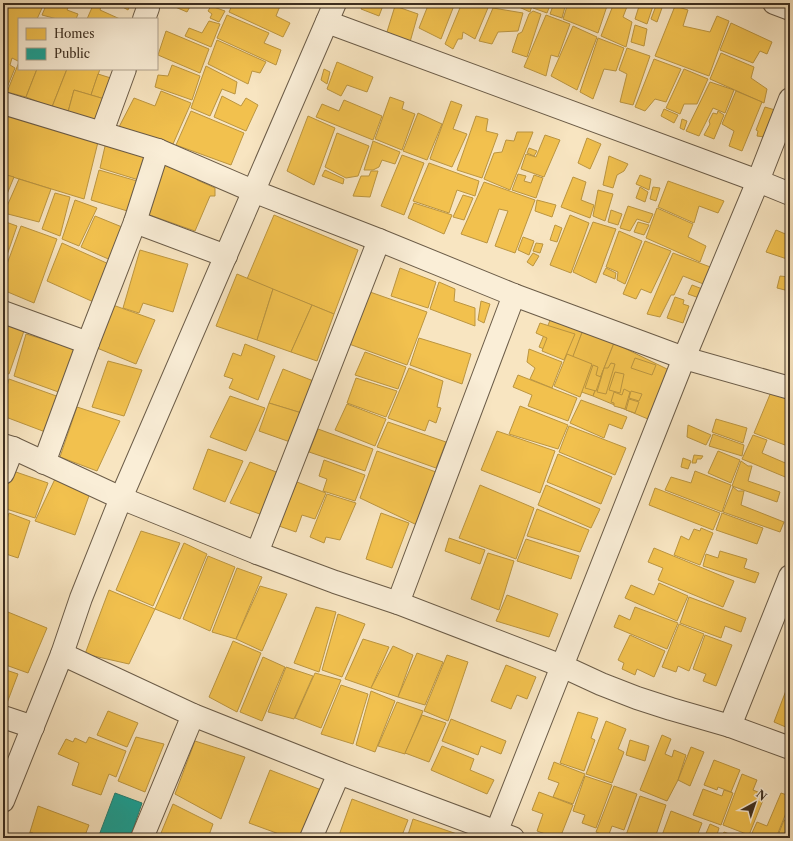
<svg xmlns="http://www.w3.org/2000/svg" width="793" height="841" viewBox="0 0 793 841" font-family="'Libre Caslon Text',serif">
  <rect width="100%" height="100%" fill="#f8e5c1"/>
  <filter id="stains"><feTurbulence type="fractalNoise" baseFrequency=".005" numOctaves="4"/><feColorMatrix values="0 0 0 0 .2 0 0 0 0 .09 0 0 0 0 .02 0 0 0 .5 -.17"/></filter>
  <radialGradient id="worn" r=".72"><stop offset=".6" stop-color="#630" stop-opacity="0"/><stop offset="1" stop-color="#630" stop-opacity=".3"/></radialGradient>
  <g fill="#f2c14e" stroke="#bb9540">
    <path d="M6,3H39L38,6L42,8L37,19H19V60L18,61L12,58L10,65L15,68L6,90L3,89V31L6,24L3,22V10Z"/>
    <path d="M47,3H70L67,10L78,14L76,19H57L42,15Z"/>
    <path d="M94,3H102L100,10L120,19H87Z"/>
    <path d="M121,3H131L128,10L119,5Z"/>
    <path d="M174,3H203V7L192,3L187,12L173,6Z"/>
    <path d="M233,3H273L280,6L276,16L290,23L283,37L229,12Z"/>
    <path d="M364,3H384L379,16L361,9Z"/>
    <path d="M429,3H455L441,39L419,28Z"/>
    <path d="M462,3H490L475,39L463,32L462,39H458L453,49L445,44Z"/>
    <path d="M510,3H533L530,12Z"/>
    <path d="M535,3H551L547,13L533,8Z"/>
    <path d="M554,3H566L562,18L550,14Z"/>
    <path d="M568,3H608L598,33L563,19Z"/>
    <path d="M614,3L628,4L623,17L632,22L626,47L601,36Z"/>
    <path d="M640,3H654L647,24L635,19Z"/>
    <path d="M657,3L663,5L657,22L651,19Z"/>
    <path d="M211,6L225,11L219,22L210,18L212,14L208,11Z"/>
    <path d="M395,6L418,14L410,42L386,35Z"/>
    <path d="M675,6L688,10L683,26L710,32L717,16L729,21L709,76L655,56Z"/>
    <path d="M493,8L523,13L518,31L498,32L492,44L479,41Z"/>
    <path d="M533,11L541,14L527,57L512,52L518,34L522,32L529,14Z"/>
    <path d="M227,15L269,33L264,43L281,50L276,65L217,38Z"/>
    <path d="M546,15L570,24L558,57L551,55L546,76L524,67Z"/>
    <path d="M209,21L220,24L211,47L185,36L189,28L202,33Z"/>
    <path d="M731,23L772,42L767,54L760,51L753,63L720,50Z"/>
    <path d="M635,25L647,29L644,46L631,42Z"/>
    <path d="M573,26L597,37L577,90L551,76Z"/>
    <path d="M166,31L209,49L200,73L158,55Z"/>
    <path d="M598,38L624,48L616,71L604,69L593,99L580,92Z"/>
    <path d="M217,40L266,62L260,73L252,71L248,84L208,64Z"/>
    <path d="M627,48L650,56L633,105L620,102L627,74L619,70Z"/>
    <path d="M721,53L754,67L751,78L767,89L764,103L710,79Z"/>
    <path d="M654,59L681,69L666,102L655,99L645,111L635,107Z"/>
    <path d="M19,62V69H37L26,97L7,92Z"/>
    <path d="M337,62L373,77L367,92L347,85L341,96L327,89Z"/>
    <path d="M172,65L200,76L192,100L155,87L158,75L168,76Z"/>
    <path d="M206,66L237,82L235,94L222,89L210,116L191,108Z"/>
    <path d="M37,69H67L52,107L26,97Z"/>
    <path d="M67,69H100L91,95L74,90L68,112L52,107Z"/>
    <path d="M324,69L330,72L327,84L321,80Z"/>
    <path d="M684,69L708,79L697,104H684L680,114L666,108Z"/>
    <path d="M98,74L114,79L108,100L91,95Z"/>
    <path d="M710,82L734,90L725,113L713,108L699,136L686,131Z"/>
    <path d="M74,90L108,100L101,122L68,112Z"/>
    <path d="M161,91L191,103L173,144L119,127L134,98L155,106Z"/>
    <path d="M736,91L762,102L742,151L729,146L734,131L722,124Z"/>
    <path d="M222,96L241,106L246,98L258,105L246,131L214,117Z"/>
    <path d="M390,97L404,102L402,109L415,114L402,150L375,139Z"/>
    <path d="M344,100L382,116L373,140L316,117L322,104L339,111Z"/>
    <path d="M451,101L462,105L453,129L467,134L452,167L430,159Z"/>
    <path d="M765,107L775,110L765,137L757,136L758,131L756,130Z"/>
    <path d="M664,109L678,115L674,123L661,116Z"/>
    <path d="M3,111L98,142L84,199L3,174Z"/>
    <path d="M191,111L244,133L231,165L176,145Z"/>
    <path d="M718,111L724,115L714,139L704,135L710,124L709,121L713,113L717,114Z"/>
    <path d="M418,113L442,124L427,160L403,151Z"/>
    <path d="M308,116L335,128L314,185L287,171Z"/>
    <path d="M476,116L488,119L486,131L498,134L482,178L457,170Z"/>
    <path d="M682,119L687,121L684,130L680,128Z"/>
    <path d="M517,132H533L510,190L484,179L494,153L502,152L506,140L514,141Z"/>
    <path d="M337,133L369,146L358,176L346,178L325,167Z"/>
    <path d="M545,135L560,140L544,177L521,169L526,154L536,157Z"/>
    <path d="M587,138L601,144L590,169L578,163Z"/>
    <path d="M373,141L400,152L395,164L382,160L379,167L373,170H364Z"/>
    <path d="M106,142L151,159L142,181L100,168Z"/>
    <path d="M529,148L537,151L534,156L527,153Z"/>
    <path d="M402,155L424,163L404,215L381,206Z"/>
    <path d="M609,156L628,164L624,171L617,175L613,188L603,185Z"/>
    <path d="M163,159L199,172L197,180L215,188V196H210L195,231L144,213Z"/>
    <path d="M429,163L479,181L475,196L457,190L449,213L413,201Z"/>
    <path d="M99,170L144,183L134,213L91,200Z"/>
    <path d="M325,170L344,179L343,184L322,176Z"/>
    <path d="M371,171H378L370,197L353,196L361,176H369Z"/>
    <path d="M3,174L14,177L3,204Z"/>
    <path d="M518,174L526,176L524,181L531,183L534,175L543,178L536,198L512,190Z"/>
    <path d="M640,175L651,179L649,190L636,184Z"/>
    <path d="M573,177L586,182L581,200L594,205L590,218L561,207Z"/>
    <path d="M19,179L51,189L39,222L4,213Z"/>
    <path d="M668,181L724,201L718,213L699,206L694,223L658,207Z"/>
    <path d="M484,182L535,200L515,253L495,246L508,211L499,209L487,243L461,234Z"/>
    <path d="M640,187L648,192L645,202L636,198Z"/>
    <path d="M653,187L660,188L656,201L650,199Z"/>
    <path d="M598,190L613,194L605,221L593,216Z"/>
    <path d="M55,193L70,197L60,236L42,229Z"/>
    <path d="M463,195L473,198L464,220L453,217Z"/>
    <path d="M75,200L97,208L79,246L62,239Z"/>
    <path d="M537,200L556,205L552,217L535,211Z"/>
    <path d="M414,203L452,215L444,234L408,218Z"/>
    <path d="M628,206L653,214L649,223L637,219L630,231L620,228Z"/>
    <path d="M657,208L693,224L688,237L706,246L700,262L646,238Z"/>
    <path d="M611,210L622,214L618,225L608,222Z"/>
    <path d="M274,215L358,250L334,314L247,279Z"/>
    <path d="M570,215L589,223L571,273L550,265Z"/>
    <path d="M95,216L127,229L113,261L81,247Z"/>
    <path d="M3,221L17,226L3,267Z"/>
    <path d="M593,222L616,229L596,283L573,272Z"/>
    <path d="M638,222L649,225L644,235L634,232Z"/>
    <path d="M555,225L562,228L557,242L550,240Z"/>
    <path d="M21,226L57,239L34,303L3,290V275Z"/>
    <path d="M776,230L790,236V260L766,252Z"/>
    <path d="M619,231L642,241L625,284L617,280L618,272L606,267Z"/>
    <path d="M523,237L534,241L529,255L518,250Z"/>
    <path d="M645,241L671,251L651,293L641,289L636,299L623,294Z"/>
    <path d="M62,243L111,265L98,304L47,281Z"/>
    <path d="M536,243L543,244L540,253L533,251Z"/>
    <path d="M140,250L188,264L173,312L143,303L139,313L123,308Z"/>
    <path d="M533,253L539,256L533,266L527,262Z"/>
    <path d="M673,253L713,268L706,285L683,276L674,295H671L660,317L647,314Z"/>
    <path d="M400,268L436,282L428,308L391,296Z"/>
    <path d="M606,268L616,273L615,279L603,274Z"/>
    <path d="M237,274L273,289L257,340L216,326Z"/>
    <path d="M780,276L789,277L785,290L777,288Z"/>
    <path d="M439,282L455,289L454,301L475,308V326L430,309Z"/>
    <path d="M692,285L705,290L702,299L688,294Z"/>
    <path d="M273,289L312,305L291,352L257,340Z"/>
    <path d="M370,292L427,312L407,365L349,344Z"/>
    <path d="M675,297L684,300L683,304L689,306L683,323L667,318Z"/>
    <path d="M481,301L490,304L484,323L478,320Z"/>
    <path d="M110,304L155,320L136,364L97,348Z"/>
    <path d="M312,305L334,314L317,361L291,352Z"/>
    <path d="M551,318L583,330L572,360L539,347Z"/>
    <path d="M3,320L25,328L9,374L3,372Z"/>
    <path d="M540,323L575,334L564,360L542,351L547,338L536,333Z"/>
    <path d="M583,330L614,343L593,396L562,385Z"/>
    <path d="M26,334L79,350L64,394L14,376Z"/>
    <path d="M419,338L471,354L462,384L410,365Z"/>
    <path d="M614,343L669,370L648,419L593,396Z"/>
    <path d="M245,344L275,356L258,400L229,388L233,379L224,376L233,353L241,356Z"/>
    <path d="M529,349L562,362L552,388L530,379L535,368L527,362Z"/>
    <path d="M365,352L406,367L398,389L355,375Z"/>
    <path d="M567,354L592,364L580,397L554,386Z"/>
    <path d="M635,358L656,365L652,375L631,368Z"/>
    <path d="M108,361L142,370L124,416L92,407Z"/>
    <path d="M611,363L615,364L606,394L597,392L604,368H608Z"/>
    <path d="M593,365L598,367L596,375L601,377L596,391L585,388Z"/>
    <path d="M409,368L443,381L437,407L441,408L436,423L429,420L425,431L388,418Z"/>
    <path d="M283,369L316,382L305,414L269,403Z"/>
    <path d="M615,372L624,374L620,393L609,390Z"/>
    <path d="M518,375L577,398L568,421L528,406L532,395L513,387Z"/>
    <path d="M356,378L397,391L386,417L347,403Z"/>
    <path d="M9,379L62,398L48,433L3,416V400Z"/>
    <path d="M624,389L630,392L625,409L614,406V403L611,402L614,392L622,395Z"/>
    <path d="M631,391L642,394L639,401L629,398Z"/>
    <path d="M771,392L790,400V447L754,433Z"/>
    <path d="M230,396L265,408L246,451L210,437Z"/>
    <path d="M629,399L639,402L635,413L626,410Z"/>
    <path d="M581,400L627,417L622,429L609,424L604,438L570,423Z"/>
    <path d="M269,403L305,414L293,443L259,431Z"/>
    <path d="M347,404L386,419L375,446L335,430Z"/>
    <path d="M520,406L568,425L558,449L509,434Z"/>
    <path d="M77,407L120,421L97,471L60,457Z"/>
    <path d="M716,419L747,428L743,443L712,432Z"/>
    <path d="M388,422L446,442L436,468L377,447Z"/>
    <path d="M688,425L711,435L706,445L687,437Z"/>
    <path d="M569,426L626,448L615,475L559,452Z"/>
    <path d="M318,429L373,449L365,471L309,452Z"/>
    <path d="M497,431L555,451L540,493L481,470Z"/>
    <path d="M713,434L744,445L742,456L709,446Z"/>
    <path d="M753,435L767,440L762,453L790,465V479L742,459Z"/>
    <path d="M208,449L243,461L225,502L193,489Z"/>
    <path d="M377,451L436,472L417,525L360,498Z"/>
    <path d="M718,451L740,460L731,483L708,473Z"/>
    <path d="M558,454L612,477L601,504L547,482Z"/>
    <path d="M694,455L703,456L701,459H697L696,463H692Z"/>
    <path d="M683,458L691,461L688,469L681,467Z"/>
    <path d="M324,460L365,475L355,501L323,491L327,479L319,476Z"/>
    <path d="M741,461L748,466H752L748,481L780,492L777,502L732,486Z"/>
    <path d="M250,462L279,473L265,516L230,503Z"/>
    <path d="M13,471L48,483L35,518L3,508V495Z"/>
    <path d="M695,471L731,485L722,512L665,490L671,477L691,483Z"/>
    <path d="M55,479L90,493L75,535L35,521Z"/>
    <path d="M297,482L326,493L315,519L302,515L296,532L279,526Z"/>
    <path d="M480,485L534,508L516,559L459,538Z"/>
    <path d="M546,485L600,509L591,528L538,505Z"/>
    <path d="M733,487L738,491H744L741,505L784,522L780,532L723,512Z"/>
    <path d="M655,488L720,513L713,530L649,505Z"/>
    <path d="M327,494L356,503L340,540L326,537L324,543L310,537Z"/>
    <path d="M537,509L589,530L580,552L527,536Z"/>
    <path d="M9,513L30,521L18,558L3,553V526L4,527Z"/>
    <path d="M381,513L409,523L392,568L366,559Z"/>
    <path d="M722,513L763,528L757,544L716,530Z"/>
    <path d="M701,528L713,533L700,565L674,555L681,536L689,540L694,529L700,531Z"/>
    <path d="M141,531L180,543L153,606L116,590Z"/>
    <path d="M449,538L485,550L480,564L445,551Z"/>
    <path d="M526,539L579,556L571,579L517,561Z"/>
    <path d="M184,543L207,554L180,619L155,609Z"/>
    <path d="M654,548L734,581L723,607L658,580L663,568L648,562Z"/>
    <path d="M720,551L747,559L744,568L759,573L755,583L703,566L706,554L718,558Z"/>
    <path d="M488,553L514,561L499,610L471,599Z"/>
    <path d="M208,556L235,567L210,631L183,619Z"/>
    <path d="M237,568L262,577L236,639L212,632Z"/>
    <path d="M659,583L688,596L677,621L625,598L631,585L654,595Z"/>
    <path d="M260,586L287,594L262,651L236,639Z"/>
    <path d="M109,590L155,609L129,664L85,654Z"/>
    <path d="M507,595L558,614L549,637L496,621Z"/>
    <path d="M689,597L746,618L741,632L725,626L721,638L680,623Z"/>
    <path d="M316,607L336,612L319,672L294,663Z"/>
    <path d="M635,607L678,623L667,649L614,627L619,615L630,620Z"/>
    <path d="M3,610L47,628L28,673L3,664Z"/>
    <path d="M338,614L365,624L342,677L322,670Z"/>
    <path d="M679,624L704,634L689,671L678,666L676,672L662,667Z"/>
    <path d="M630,635L665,651L654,677L637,669L635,675L622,669L624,663L618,660Z"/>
    <path d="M705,635L732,645L716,686L703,681L706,674L693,669Z"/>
    <path d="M363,639L389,647L371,688L345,679Z"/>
    <path d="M233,641L261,653L237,712L209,697Z"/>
    <path d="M393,646L413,655L398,697L371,688Z"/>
    <path d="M417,653L443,662L425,705L398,697Z"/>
    <path d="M447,655L468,662L448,721L424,711Z"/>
    <path d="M263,657L285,667L262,721L240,712Z"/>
    <path d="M506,665L536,677L527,699L517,695L511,709L491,701Z"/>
    <path d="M286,667L313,676L294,719L268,712Z"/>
    <path d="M3,669L18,674L7,703L3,702Z"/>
    <path d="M315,673L341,680L321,728L295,718Z"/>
    <path d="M790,680V723L788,728L774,722Z"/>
    <path d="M341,685L368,694L353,744L321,734Z"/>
    <path d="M371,691L395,701L375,752L356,745Z"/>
    <path d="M397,702L423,711L405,754L378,746Z"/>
    <path d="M108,711L138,723L127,747L97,735Z"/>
    <path d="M578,712L598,718L591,738L595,740L584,771L560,763Z"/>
    <path d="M422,715L446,723L429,762L405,753Z"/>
    <path d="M451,719L506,741L501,754L481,746L478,755L442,741Z"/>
    <path d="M606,721L626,729L618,749L624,752L612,783L586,774Z"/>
    <path d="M662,735L671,739L665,754L672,757L674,750L686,755L678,780L667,801L640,790Z"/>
    <path d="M89,737L126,751L116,777L109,774L101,795L72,785L79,763L58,754L66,739L73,742L75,738L86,743Z"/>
    <path d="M136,737L164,744L145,792L118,781Z"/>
    <path d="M630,740L649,746L645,761L626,755Z"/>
    <path d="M195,741L245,757L221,819L175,794Z"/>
    <path d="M442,746L474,759L470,770L494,780L487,794L431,770Z"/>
    <path d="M691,747L704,752L690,786L678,780Z"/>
    <path d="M714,760L740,770L731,792L718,787L717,790L704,785Z"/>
    <path d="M554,762L585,774L573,804L553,797L559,783L548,779Z"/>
    <path d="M270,770L324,791L306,838H290L249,823Z"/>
    <path d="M742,774L757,780L753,790L765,795L749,835L723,825Z"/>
    <path d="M585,776L612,785L596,828L582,823L585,815L573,811Z"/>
    <path d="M614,786L637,794L624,830L612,826L608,837L596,832Z"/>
    <path d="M703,789L722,796L724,790L733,793L721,825L693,815Z"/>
    <path d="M539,792L573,805L560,838H556L537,831L543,814L532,810Z"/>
    <path d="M781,793L790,796V803L776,838H763L752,833L757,822L767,826Z"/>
    <path d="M640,796L666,805L655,838H650L640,835L639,838H625Z"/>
    <path d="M352,799L408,820L401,838H338Z"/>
    <path d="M173,804L213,824L208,838H159Z"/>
    <path d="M38,806L89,825L84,838H43L30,832Z"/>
    <path d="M671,811L702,823L697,836L702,838H661Z"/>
    <path d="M413,819L463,836V838H407Z"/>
    <path d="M784,820L790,822V838H777Z"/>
    <path d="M710,824L719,828L716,838H704Z"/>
    <path d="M30,832L43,838H28Z"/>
    <path d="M724,832L740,838H721Z"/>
  </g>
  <path fill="#17a398" stroke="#228074" d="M115,793L142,803L130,838H98Z"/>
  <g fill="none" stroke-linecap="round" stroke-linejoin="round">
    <defs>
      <g id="minor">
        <path d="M774,3L790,9"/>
        <path d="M144,19L148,8V3"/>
        <path d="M327,22L758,181L790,194"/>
        <path d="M3,103L158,150L253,191L379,240L514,295L684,358L790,388"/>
        <path d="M102,132L125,69"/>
        <path d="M135,222L226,256"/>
        <path d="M3,312L88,343"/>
        <path d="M3,445L13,448L121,498L257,553L335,582L398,603L562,666L601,684L637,698L671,709L730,726L790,748"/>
        <path d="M44,463L88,343L135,222L158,150"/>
        <path d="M3,473L13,448"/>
        <path d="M257,553L379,240"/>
        <path d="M398,603L514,295"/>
        <path d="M62,654L193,715L339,773L513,838"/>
        <path d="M3,717L33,727"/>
        <path d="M730,726L790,576"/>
        <path d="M3,801L62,654L81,598L121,498L335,3"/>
        <path d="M142,838L193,715"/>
        <path d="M311,838L339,773"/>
        <path d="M494,838L684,358L758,181L790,99"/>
      </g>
    </defs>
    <use href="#minor" stroke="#6b5c48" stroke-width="24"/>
    <use href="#minor" stroke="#faeed7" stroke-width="22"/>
  </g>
  <rect width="793" height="841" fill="none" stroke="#f8e5c1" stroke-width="16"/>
  <rect x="4" y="4" width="785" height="833" fill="none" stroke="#3c2e20" stroke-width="2"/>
  <rect x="8" y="8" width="777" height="825" fill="none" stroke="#3c2e20"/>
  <rect x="18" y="18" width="140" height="52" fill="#faeed7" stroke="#aea18e"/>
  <rect x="26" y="28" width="20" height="12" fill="#f2c14e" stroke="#aea18e"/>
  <text x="54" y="38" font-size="12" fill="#3c2e20">Homes</text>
  <rect x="26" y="48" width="20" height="12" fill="#17a398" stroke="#aea18e"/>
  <text x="54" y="58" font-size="12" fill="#3c2e20">Public</text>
  <g transform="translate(755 803) rotate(40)" stroke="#faeed7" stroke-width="3" paint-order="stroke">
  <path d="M0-3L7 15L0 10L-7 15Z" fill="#3c2e20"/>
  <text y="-6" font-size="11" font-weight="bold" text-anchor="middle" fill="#3c2e20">N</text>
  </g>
  <rect width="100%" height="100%" filter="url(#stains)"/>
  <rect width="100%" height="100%" fill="url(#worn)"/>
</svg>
